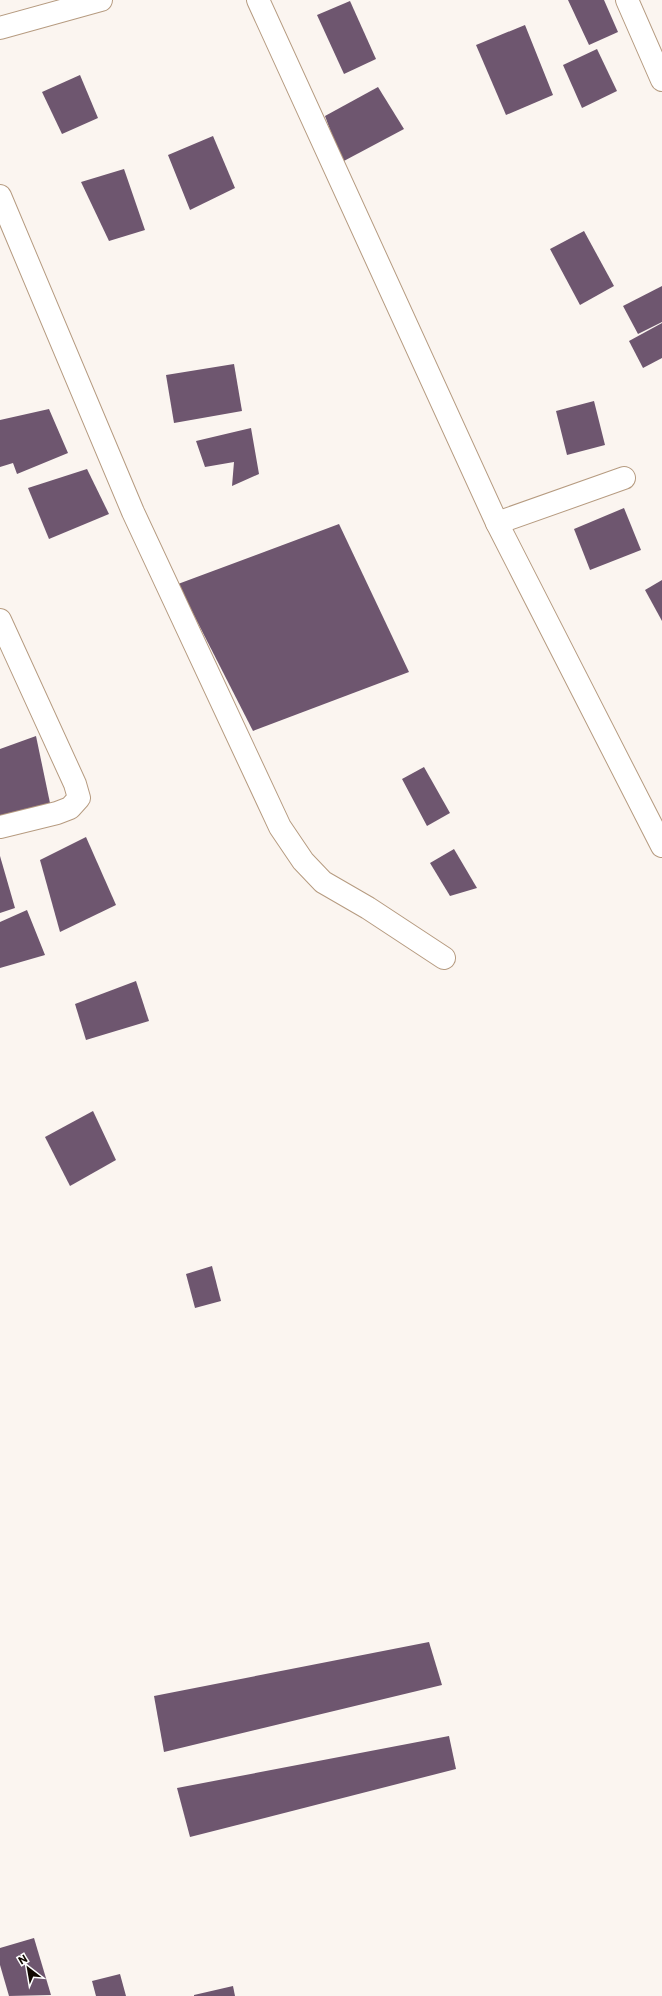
<svg xmlns="http://www.w3.org/2000/svg" width="662" height="1996" viewBox="0 0 662 1996" font-family="Commissioner,sans-serif">
  <rect width="100%" height="100%" fill="#fbf5f0"/>
  <g fill="#6e566f">
    <path d="M568,0H604L618,32L589,45Z"/>
    <path d="M350,1L376,59L344,74L317,15Z"/>
    <path d="M525,25L553,95L506,115L476,45Z"/>
    <path d="M597,49L617,91L582,108L563,65Z"/>
    <path d="M80,75L98,118L62,134L42,92Z"/>
    <path d="M378,87L404,129L342,162L325,116Z"/>
    <path d="M213,136L235,188L190,210L168,155Z"/>
    <path d="M124,169L145,230L109,241L81,182Z"/>
    <path d="M584,231L614,286L580,305L550,249Z"/>
    <path d="M662,286V322L638,334L623,306Z"/>
    <path d="M662,323V358L643,368L629,341Z"/>
    <path d="M234,364L242,411L174,423L166,375Z"/>
    <path d="M594,401L605,445L567,455L556,411Z"/>
    <path d="M49,409L68,453L17,474L13,463L0,467V420Z"/>
    <path d="M251,428L259,474L232,486L234,462L205,467L196,441Z"/>
    <path d="M87,469L109,514L49,539L28,488Z"/>
    <path d="M624,508L641,550L590,570L574,529Z"/>
    <path d="M339,524L409,672L253,731L178,584Z"/>
    <path d="M662,580V621L645,590Z"/>
    <path d="M36,736L50,803L0,816V749Z"/>
    <path d="M424,767L450,813L427,826L402,779Z"/>
    <path d="M86,837L116,905L60,932L40,860Z"/>
    <path d="M454,849L477,888L450,896L430,863Z"/>
    <path d="M0,856L15,908L0,913Z"/>
    <path d="M27,910L45,955L0,968V922Z"/>
    <path d="M136,981L149,1021L86,1040L75,1004Z"/>
    <path d="M93,1111L116,1160L70,1186L45,1137Z"/>
    <path d="M212,1266L221,1301L195,1308L186,1274Z"/>
    <path d="M429,1642L442,1685L164,1752L154,1696Z"/>
    <path d="M449,1736L456,1769L190,1837L177,1788Z"/>
    <path d="M34,1938L51,1995L9,1996L0,1965V1948Z"/>
    <path d="M120,1974L126,1996H96L92,1981Z"/>
    <path d="M233,1986L235,1996H194V1995Z"/>
  </g>
  <g fill="none" stroke-linecap="round" stroke-linejoin="round">
    <defs>
      <g id="minor">
        <path d="M258,0L497,523L662,846"/>
        <path d="M627,0L662,80"/>
        <path d="M0,196L133,512L280,827L303,861L323,882L368,908L444,958"/>
        <path d="M497,523L624,478"/>
        <path d="M0,620L75,784L79,798L70,808L57,813L0,827"/>
      </g>
      <path id="major" d="M0,28L101,0"/>
    </defs>
    <use href="#minor" stroke="#b69b80" stroke-width="24"/>
    <use href="#major" stroke="#b69b80" stroke-width="24"/>
    <use href="#minor" stroke="#fff" stroke-width="22"/>
    <use href="#major" stroke="#fff" stroke-width="22"/>
  </g>
  <g transform="translate(28 1968) rotate(329)" stroke="#ffffff" stroke-width="3" paint-order="stroke">
  <path d="M0-3L7 15L0 10L-7 15Z" fill="#120902"/>
  <text y="-6" font-size="11" font-weight="bold" text-anchor="middle" fill="#120902">N</text>
  </g>
</svg>
